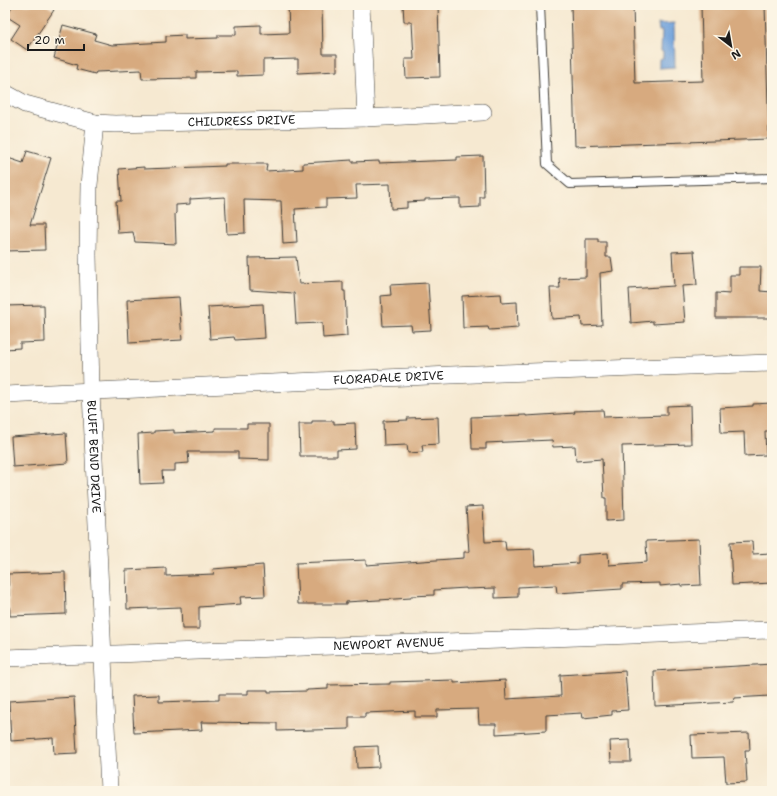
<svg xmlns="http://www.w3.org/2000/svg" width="777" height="796" viewBox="0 0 777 796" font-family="'Shantell Sans',sans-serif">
  <rect width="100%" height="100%" fill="#fcf5e5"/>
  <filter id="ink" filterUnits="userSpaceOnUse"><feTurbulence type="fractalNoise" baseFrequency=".025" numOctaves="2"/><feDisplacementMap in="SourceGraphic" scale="8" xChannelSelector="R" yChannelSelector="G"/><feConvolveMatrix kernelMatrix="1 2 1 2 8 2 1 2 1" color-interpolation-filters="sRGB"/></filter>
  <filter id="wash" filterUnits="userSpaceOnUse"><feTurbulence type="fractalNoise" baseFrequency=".012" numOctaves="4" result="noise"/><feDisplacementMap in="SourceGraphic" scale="16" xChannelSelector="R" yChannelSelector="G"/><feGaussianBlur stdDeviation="0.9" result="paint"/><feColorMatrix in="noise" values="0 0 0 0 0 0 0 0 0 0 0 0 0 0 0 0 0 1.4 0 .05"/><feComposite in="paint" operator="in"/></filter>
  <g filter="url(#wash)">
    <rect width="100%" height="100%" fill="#f6e9d1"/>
    <path fill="#71a2db" stroke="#465f7c" d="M674,23L675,67L659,68V59L663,58V52L661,51L662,31H659L658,24Z"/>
    <g id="blocks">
      <g fill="#d7aa7f">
        <path d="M13,5H46L54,10L27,50L11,39L20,25L6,16Z"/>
        <path d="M288,5H322L323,54H337V71L298,73V59L263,60V75L237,76V71L196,72V78L142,79L141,70L96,72L95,74L76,69L77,65L54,58L63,25L96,34L94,40L112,45L166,42V36L185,35V39L218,38V35H236V26L261,25V34L289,33Z"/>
        <path d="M403,5H438L440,77L406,78L405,59H414L412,22H404Z"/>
        <path d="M571,5H633L635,83L703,81L701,5H765L769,139L575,146Z"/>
        <path d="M27,151L51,158L30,225H44L45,250L5,251V157L23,163Z"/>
        <path d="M483,156L484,197H480V207L460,208V198L425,199V201L407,202V208L391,209L390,184L356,185L357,198L326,199V207L295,209L297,243L283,244L281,201L244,200L245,233L227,234L225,197L190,199V204L176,205V213L175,214L176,244L135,242L133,232L118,233L116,201H121L119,169L144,167V169L225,166V164H267L266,171L303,169V163L352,160V162L379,161V163L457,160V157Z"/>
        <path d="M586,239H598V242H606V257H611L613,271L600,273L602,325L582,326L581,317L552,319L550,288H560L559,278L586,277Z"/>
        <path d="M694,251L697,285L682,286L685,322L653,324V321L631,323L629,289L674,286L672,252Z"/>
        <path d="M296,257L299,284L343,282V291H345L347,336L323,338L322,323L296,324L294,293L250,290L249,258Z"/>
        <path d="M739,267H761L760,291L772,292V318H716V293L730,294V275H739Z"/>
        <path d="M428,283L431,330L412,331L411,325L383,326L381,296L391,295L390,285Z"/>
        <path d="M501,294L502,303L517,302L518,328L489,330L488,327L463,328L462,296Z"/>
        <path d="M179,297L182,340L129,343L127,300Z"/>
        <path d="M263,304L265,338L235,340L234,337L210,339L208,307Z"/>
        <path d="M44,305L45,342L20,343V348L5,349V306Z"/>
        <path d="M772,403V431H765L766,455L745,456L744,432L721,433L720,408L753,406V404Z"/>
        <path d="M690,405L691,444L622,446L624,520L606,521V498H604L602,459L576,461L575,446L553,447L552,440L486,443V449H472L471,417L526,415V416L575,413L574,411L603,410L604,417L667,415V406Z"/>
        <path d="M438,417L439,444L422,445L423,452L408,453L407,445L384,446L383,421L408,420L407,418Z"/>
        <path d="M312,421H334V424L355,423L356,449L337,450V456H300L299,424H312Z"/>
        <path d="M247,424H269V460L238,459V452H188L189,463L175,464V471H162L163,483L140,484L138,434L154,433V431L174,430V433L215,431V428H247Z"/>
        <path d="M66,433L68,463L13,467L11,437Z"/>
        <path d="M483,506L485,542L505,541L506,550L534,549L535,566L578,563V555L608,553L609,565L647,562L646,541L699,539L701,585L681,586V584L660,586V583L622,584V589L557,593L556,585L518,587V597L495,598V588L466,589V588L434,590V595L411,596V598L346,602V604H298L296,563L366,560V565L464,558V552H469L466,507Z"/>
        <path d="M752,541L753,554L772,553V583L732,585L730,542Z"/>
        <path d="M263,565L265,596L240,597L241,604L199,607V629H182L181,607L127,609L126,570L166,568V576L214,574L213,569Z"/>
        <path d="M65,572L66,614L10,616L8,574Z"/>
        <path d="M772,664V695H769L770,696L734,698L733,702L655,706L654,671Z"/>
        <path d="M625,671L628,710L612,711V715L583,718L582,713L546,715V731L496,734V724H479L478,709L437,710V717H415V711L365,713V717H349V729L277,731V723L201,722L202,730L134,733L132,696L159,695V702L219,700V694H248V690H268V692L307,691V690L328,689V685L390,684V682L454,680V683L505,680L506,699L561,696L560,675Z"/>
        <path d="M74,697L77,753L54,754L53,738L11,741L9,701Z"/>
        <path d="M749,733L750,750H745L747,782L726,783L724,757L692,758L691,735Z"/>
        <path d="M630,740L631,762H611L610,741Z"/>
        <path d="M378,746L379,767L357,768L356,747Z"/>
      </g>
    </g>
  </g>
  <g filter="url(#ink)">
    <use href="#blocks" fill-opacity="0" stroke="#3d3b37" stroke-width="1"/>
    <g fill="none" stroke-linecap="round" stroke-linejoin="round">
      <defs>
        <path id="lane" d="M540,5L547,164L570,184L772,178"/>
        <g id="street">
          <path d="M361,5L366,118"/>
          <path id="s1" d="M5,93L25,104L95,123L115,124L366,118L483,112"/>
          <path id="s2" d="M95,123L89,185L88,255L91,392L109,791"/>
          <path id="s3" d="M5,395L451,375L772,363"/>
          <path id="s4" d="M5,658L772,630"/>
        </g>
      </defs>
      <use href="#lane" stroke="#3d3b37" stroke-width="10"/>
      <use href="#street" stroke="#3d3b37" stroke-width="18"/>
      <use href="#lane" stroke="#fff" stroke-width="8"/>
      <use href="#street" stroke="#fff" stroke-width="17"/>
    </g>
  </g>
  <g text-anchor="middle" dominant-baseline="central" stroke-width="3.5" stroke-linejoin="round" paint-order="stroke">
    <g font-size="12" fill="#1c1c1c" stroke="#fcf5e5">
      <text stroke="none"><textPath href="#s1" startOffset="242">CHILDRESS DRIVE</textPath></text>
      <text stroke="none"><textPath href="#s3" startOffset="384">FLORADALE DRIVE</textPath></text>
      <text stroke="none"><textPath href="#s2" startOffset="334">BLUFF BEND DRIVE</textPath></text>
      <text stroke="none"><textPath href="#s4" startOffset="384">NEWPORT AVENUE</textPath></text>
    </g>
  </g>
  <rect width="777" height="796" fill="none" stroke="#fcf5e5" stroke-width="20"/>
  <g transform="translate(731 46) rotate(149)" stroke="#fcf5e5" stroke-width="3" paint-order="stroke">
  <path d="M0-3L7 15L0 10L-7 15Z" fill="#1c1c1c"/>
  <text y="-6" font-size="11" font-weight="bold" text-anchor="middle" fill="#1c1c1c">N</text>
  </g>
  <path d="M28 44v6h56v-6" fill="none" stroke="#1c1c1c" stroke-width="2"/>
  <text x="34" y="44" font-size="12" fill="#1c1c1c" stroke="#fcf5e5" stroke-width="3" paint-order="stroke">20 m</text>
</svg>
